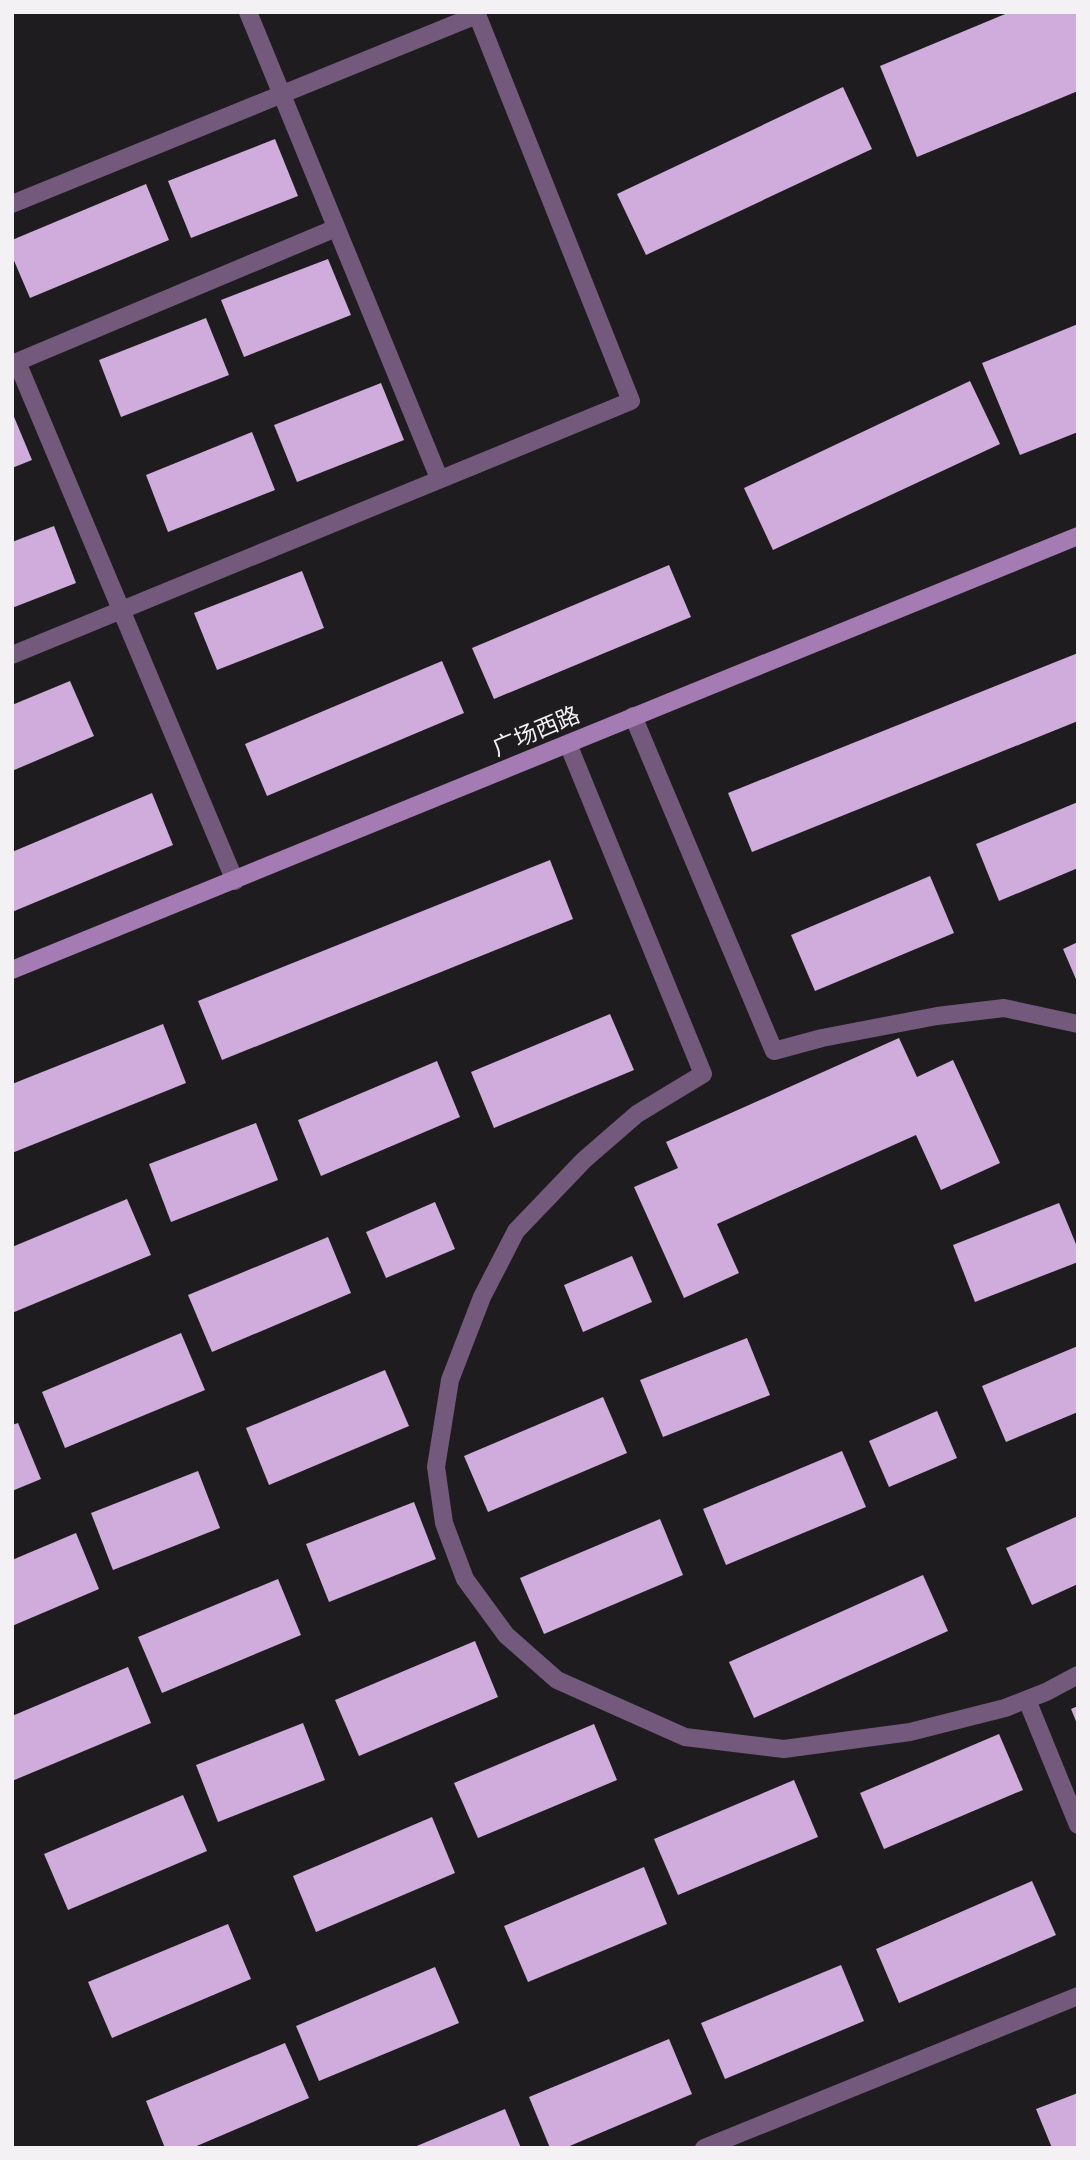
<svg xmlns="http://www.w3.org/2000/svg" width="1090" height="2160" viewBox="0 0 1090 2160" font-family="Cabin,'Noto Sans SC',sans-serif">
  <rect width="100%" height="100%" fill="#1f1c20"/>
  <g fill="#cfacdb">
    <path d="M1010,12H1078V91L917,157L880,66Z"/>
    <path d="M843,87L872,149L646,255L617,194Z"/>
    <path d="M275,139L298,196L191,238L168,181Z"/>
    <path d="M146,184L169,240L30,298L12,256V240Z"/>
    <path d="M328,259L351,315L244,357L221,300Z"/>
    <path d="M206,318L229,375L121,417L99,360Z"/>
    <path d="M1078,324V432L1020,455L982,363Z"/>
    <path d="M970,381L1000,444L773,550L744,488Z"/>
    <path d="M381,383L404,440L297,482L274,425Z"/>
    <path d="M12,412L32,460L12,468Z"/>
    <path d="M252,432L275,490L168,532L146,475Z"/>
    <path d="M54,526L76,583L12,608V542Z"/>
    <path d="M669,565L691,617L494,699L472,648Z"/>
    <path d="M302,571L324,628L217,670L194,613Z"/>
    <path d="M1078,653V721L752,852L728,793Z"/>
    <path d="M442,661L464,713L267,796L245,744Z"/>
    <path d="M70,681L94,736L12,771V705Z"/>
    <path d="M152,793L173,845L12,912V852Z"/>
    <path d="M1078,802V868L999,901L976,844Z"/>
    <path d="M550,860L573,919L222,1060L198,1001Z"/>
    <path d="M930,876L954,933L815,991L791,935Z"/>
    <path d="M1078,942V984L1063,949Z"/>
    <path d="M610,1014L634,1070L494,1128L471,1072Z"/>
    <path d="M163,1024L186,1083L12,1153V1084Z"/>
    <path d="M899,1038L917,1077L953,1060L1000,1163L941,1190L916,1135L717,1224L739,1273L684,1298L634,1187L678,1168L666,1142Z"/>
    <path d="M437,1061L460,1117L321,1176L298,1120Z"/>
    <path d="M256,1123L278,1180L171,1222L149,1164Z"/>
    <path d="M127,1199L151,1255L12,1313V1247Z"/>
    <path d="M435,1202L455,1249L386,1278L366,1232Z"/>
    <path d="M1059,1203L1078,1249V1262L975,1302L953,1245Z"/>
    <path d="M328,1237L351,1293L212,1352L188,1295Z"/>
    <path d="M632,1256L652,1302L583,1332L564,1285Z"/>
    <path d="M181,1333L205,1390L65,1448L42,1392Z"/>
    <path d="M747,1338L770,1395L663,1437L640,1380Z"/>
    <path d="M1078,1346V1412L1006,1442L982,1386Z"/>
    <path d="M385,1370L409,1426L269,1485L246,1428Z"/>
    <path d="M603,1397L627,1453L488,1512L464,1456Z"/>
    <path d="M937,1411L957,1458L889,1487L869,1441Z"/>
    <path d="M18,1423L41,1479L12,1491V1425Z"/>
    <path d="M842,1451L866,1507L726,1565L703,1509Z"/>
    <path d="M198,1471L220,1528L113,1570L91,1513Z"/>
    <path d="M414,1502L436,1559L329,1602L306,1544Z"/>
    <path d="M1078,1516V1584L1032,1605L1006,1548Z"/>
    <path d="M660,1519L683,1575L544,1634L520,1578Z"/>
    <path d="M76,1533L99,1589L12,1626V1560Z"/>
    <path d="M923,1575L948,1631L754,1718L729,1662Z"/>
    <path d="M278,1579L301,1635L162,1693L138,1637Z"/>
    <path d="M475,1641L498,1697L359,1756L335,1700Z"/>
    <path d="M128,1667L151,1723L12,1781V1716Z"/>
    <path d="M1078,1706V1726L1071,1709Z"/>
    <path d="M303,1723L325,1780L218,1822L196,1765Z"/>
    <path d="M594,1724L617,1780L478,1838L454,1783Z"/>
    <path d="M999,1734L1023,1790L884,1849L860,1793Z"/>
    <path d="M794,1780L818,1837L678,1895L654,1839Z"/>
    <path d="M183,1795L207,1851L68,1910L44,1854Z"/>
    <path d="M432,1817L455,1873L316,1932L293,1876Z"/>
    <path d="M644,1867L667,1924L528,1982L504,1926Z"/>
    <path d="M1032,1881L1056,1935L899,2003L876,1949Z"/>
    <path d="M228,1924L251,1979L112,2038L88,1982Z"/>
    <path d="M841,1965L864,2021L725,2079L701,2023Z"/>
    <path d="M435,1967L459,2023L319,2081L296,2026Z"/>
    <path d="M669,2039L692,2094L565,2148H550L529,2097Z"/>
    <path d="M285,2043L309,2098L192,2148H165L146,2101Z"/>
    <path d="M1078,2093V2148H1052L1036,2109Z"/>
    <path d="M505,2109L521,2148H412Z"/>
  </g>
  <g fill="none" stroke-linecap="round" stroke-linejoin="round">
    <g stroke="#73597b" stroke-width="18">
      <path d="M248,12L439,478"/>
      <path d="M12,204L477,15"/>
      <path d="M17,362L235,881"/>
      <path d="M12,364L336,228"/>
      <path d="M12,655L631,401L476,12"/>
      <path d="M633,716L774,1051L822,1038L937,1016L1004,1008L1078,1024"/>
      <path d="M568,744L703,1074L637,1114L584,1160L516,1231L482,1297L450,1380L436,1467L444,1523L465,1579L506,1635L557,1680L685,1737L784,1749L910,1732L1005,1708L1046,1692L1078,1675"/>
      <path d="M1027,1700L1078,1825"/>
      <path d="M704,2148L1078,1996"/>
    </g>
    <path stroke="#a47bb2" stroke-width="18" d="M12,970L1078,536"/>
  </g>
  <g text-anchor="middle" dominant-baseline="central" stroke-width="7" stroke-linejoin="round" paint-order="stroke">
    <g font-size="23" fill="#f3f1f4" stroke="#1f1c20">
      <text transform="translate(536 731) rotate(-23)">广场西路</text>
    </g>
  </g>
  <rect width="1090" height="2160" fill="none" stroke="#f3f1f4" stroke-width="28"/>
</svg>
